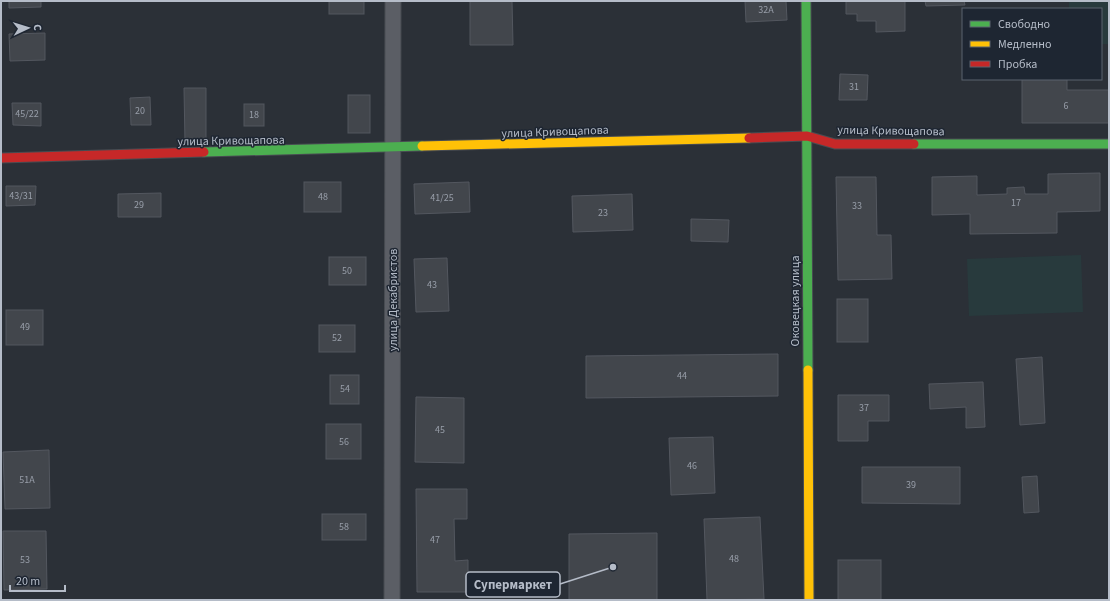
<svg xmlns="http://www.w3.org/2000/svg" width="1110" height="601" viewBox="0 0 1110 601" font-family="'Source Sans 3',sans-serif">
  <rect width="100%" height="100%" fill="#2b3037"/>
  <g fill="#283a3d">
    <path d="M1069,1H1109V44H1101V9H1069Z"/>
    <path d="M1081,255L1083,312L969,316L967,259Z"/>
  </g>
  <g fill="#42464c" stroke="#53575f">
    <path d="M9,1H41V7L9,8Z"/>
    <rect x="329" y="1" width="35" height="13"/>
    <path d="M470,1H512L513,45H470Z"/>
    <path d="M745,1H786L787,20L746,22Z"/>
    <path d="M846,1H905V31L876,32V21H857V14H846Z"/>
    <path d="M925,1H964L965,5L926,6Z"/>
    <path d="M45,33V60L10,61L9,34Z"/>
    <path d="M840,74L868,75L867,100H839Z"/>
    <path d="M1022,79H1067V90H1109V123H1022Z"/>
    <path d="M184,88H206V143H185Z"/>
    <rect x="348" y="95" width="22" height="38"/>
    <path d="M150,97L151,125H131L130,98Z"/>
    <path d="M12,103H41V126L13,125Z"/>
    <rect x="244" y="104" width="20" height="22"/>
    <path d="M1100,173V211L1057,212V233L970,234V214L932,215V177L977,176V195L1007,194V188L1024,187L1025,194H1048V174Z"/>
    <path d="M836,177H876L877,235H891L892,279L838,280Z"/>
    <rect x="304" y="182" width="37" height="30"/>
    <path d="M469,182L470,212L415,214L414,184Z"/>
    <path d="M6,186H36L35,205L6,206Z"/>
    <path d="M161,193V217H118V194Z"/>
    <path d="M632,194L633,230L573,232L572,196Z"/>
    <path d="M691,219L729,220L728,242L691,241Z"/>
    <rect x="329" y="257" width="37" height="28"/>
    <path d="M447,258L449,311L416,312L414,259Z"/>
    <rect x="837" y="299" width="31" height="43"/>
    <rect x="6" y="310" width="37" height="35"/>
    <rect x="319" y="325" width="36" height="27"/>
    <path d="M778,354V396L586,398V356Z"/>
    <path d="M1042,357L1045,423L1020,425L1016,359Z"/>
    <rect x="330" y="375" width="29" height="29"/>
    <path d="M983,382L985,427L966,428V407L930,409L929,384Z"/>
    <path d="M838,395H889V421H868V441H838Z"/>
    <path d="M416,397L464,398V463L415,462Z"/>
    <rect x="326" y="424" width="35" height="35"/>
    <path d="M713,437L715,493L671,495L669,438Z"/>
    <path d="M49,450L50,508L5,509L3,452Z"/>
    <path d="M862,467H960V504L862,503Z"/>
    <path d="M1037,476L1039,512L1024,513L1022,477Z"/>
    <path d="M416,489H467V519H454L455,561L468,560V592H417Z"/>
    <rect x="322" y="514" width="44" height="26"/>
    <path d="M760,517L764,599L707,600L704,519Z"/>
    <path d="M3,531H46L47,589L4,590Z"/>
    <path d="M657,533V600H569V534Z"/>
    <rect x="838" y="560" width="43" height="40"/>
  </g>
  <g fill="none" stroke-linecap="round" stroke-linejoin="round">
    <defs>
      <path id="street" d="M392,600L393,1"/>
      <g id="fast">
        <path d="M806,1L808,370"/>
        <path d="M914,144H1109"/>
        <path d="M204,152L422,146"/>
      </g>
      <g id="slow">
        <path d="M422,146L749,138"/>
        <path d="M808,370L809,600"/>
      </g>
      <g id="jam">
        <path d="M749,138L807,136L835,144H914"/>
        <path d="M1,158L204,152"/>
      </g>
    </defs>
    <use href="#street" stroke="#484c52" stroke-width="17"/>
    <use href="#fast" stroke="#484c52" stroke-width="11"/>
    <use href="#slow" stroke="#484c52" stroke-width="11"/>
    <use href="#jam" stroke="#484c52" stroke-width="11"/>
    <use href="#street" stroke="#5b5e65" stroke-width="15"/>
    <use href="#fast" stroke="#4caf50" stroke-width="9"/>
    <use href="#slow" stroke="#ffc107" stroke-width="9"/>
    <use href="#jam" stroke="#c62828" stroke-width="9"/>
  </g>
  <g text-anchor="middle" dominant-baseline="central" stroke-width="3" stroke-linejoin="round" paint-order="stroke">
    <g font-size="10" fill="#989ea9">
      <text x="766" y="10">32А</text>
      <text x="854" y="87">31</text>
      <text x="1066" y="106">6</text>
      <text x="140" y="111">20</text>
      <text x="27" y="114">45/22</text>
      <text x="254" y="115">18</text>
      <text x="21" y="196">43/31</text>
      <text x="323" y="197">48</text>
      <text x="442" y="198">41/25</text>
      <text x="1016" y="203">17</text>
      <text x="139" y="205">29</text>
      <text x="857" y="206">33</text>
      <text x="603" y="213">23</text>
      <text x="347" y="271">50</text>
      <text x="432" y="285">43</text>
      <text x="25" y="327">49</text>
      <text x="337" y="338">52</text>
      <text x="682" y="376">44</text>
      <text x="345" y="389">54</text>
      <text x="864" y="408">37</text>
      <text x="440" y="430">45</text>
      <text x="344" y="442">56</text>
      <text x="692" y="466">46</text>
      <text x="27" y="480">51А</text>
      <text x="911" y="485">39</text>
      <text x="344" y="527">58</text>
      <text x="435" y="540">47</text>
      <text x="734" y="559">48</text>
      <text x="25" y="560">53</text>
    </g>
    <g font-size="12" fill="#b5bcc8" stroke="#1e2632">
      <text transform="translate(891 131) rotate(1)">улица Кривощапова</text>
      <text transform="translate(555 132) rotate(-2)">улица Кривощапова</text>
      <text transform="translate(231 141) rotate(-1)">улица Кривощапова</text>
      <text transform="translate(393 300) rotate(-90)">улица Декабристов</text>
      <text transform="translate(795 301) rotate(-90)">Оковецкая улица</text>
    </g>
  </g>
  <path fill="none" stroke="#b5bcc8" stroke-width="1.5" d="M613 567L560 584"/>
  <circle fill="#b5bcc8" stroke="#1e2632" stroke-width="1.5" cx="613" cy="567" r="4"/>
  <rect fill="#1e2632" stroke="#b5bcc8" stroke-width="1.5" x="466" y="572" width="94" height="25" rx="4"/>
  <g font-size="13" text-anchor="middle" font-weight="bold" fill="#b5bcc8">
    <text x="513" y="589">Супермаркет</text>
  </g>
  <rect width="1110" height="601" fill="none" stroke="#b5bcc8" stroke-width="4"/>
  <rect x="962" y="8" width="140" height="72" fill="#1e2632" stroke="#5a626e"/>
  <rect x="970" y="21" width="20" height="6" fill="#4caf50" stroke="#5a626e"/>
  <text x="998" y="28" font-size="12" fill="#b5bcc8">Свободно</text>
  <rect x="970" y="41" width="20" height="6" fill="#ffc107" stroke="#5a626e"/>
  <text x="998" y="48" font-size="12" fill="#b5bcc8">Медленно</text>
  <rect x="970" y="61" width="20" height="6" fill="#c62828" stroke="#5a626e"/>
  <text x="998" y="68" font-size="12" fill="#b5bcc8">Пробка</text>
  <g transform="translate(28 28) rotate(86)" stroke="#1e2632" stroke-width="3" paint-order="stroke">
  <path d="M0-3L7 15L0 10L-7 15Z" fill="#b5bcc8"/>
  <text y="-6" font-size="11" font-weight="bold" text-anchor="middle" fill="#b5bcc8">С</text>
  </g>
  <path d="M10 585v6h55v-6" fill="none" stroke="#b5bcc8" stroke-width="2"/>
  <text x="16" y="585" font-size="12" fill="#b5bcc8" stroke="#1e2632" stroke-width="3" paint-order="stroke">20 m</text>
</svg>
